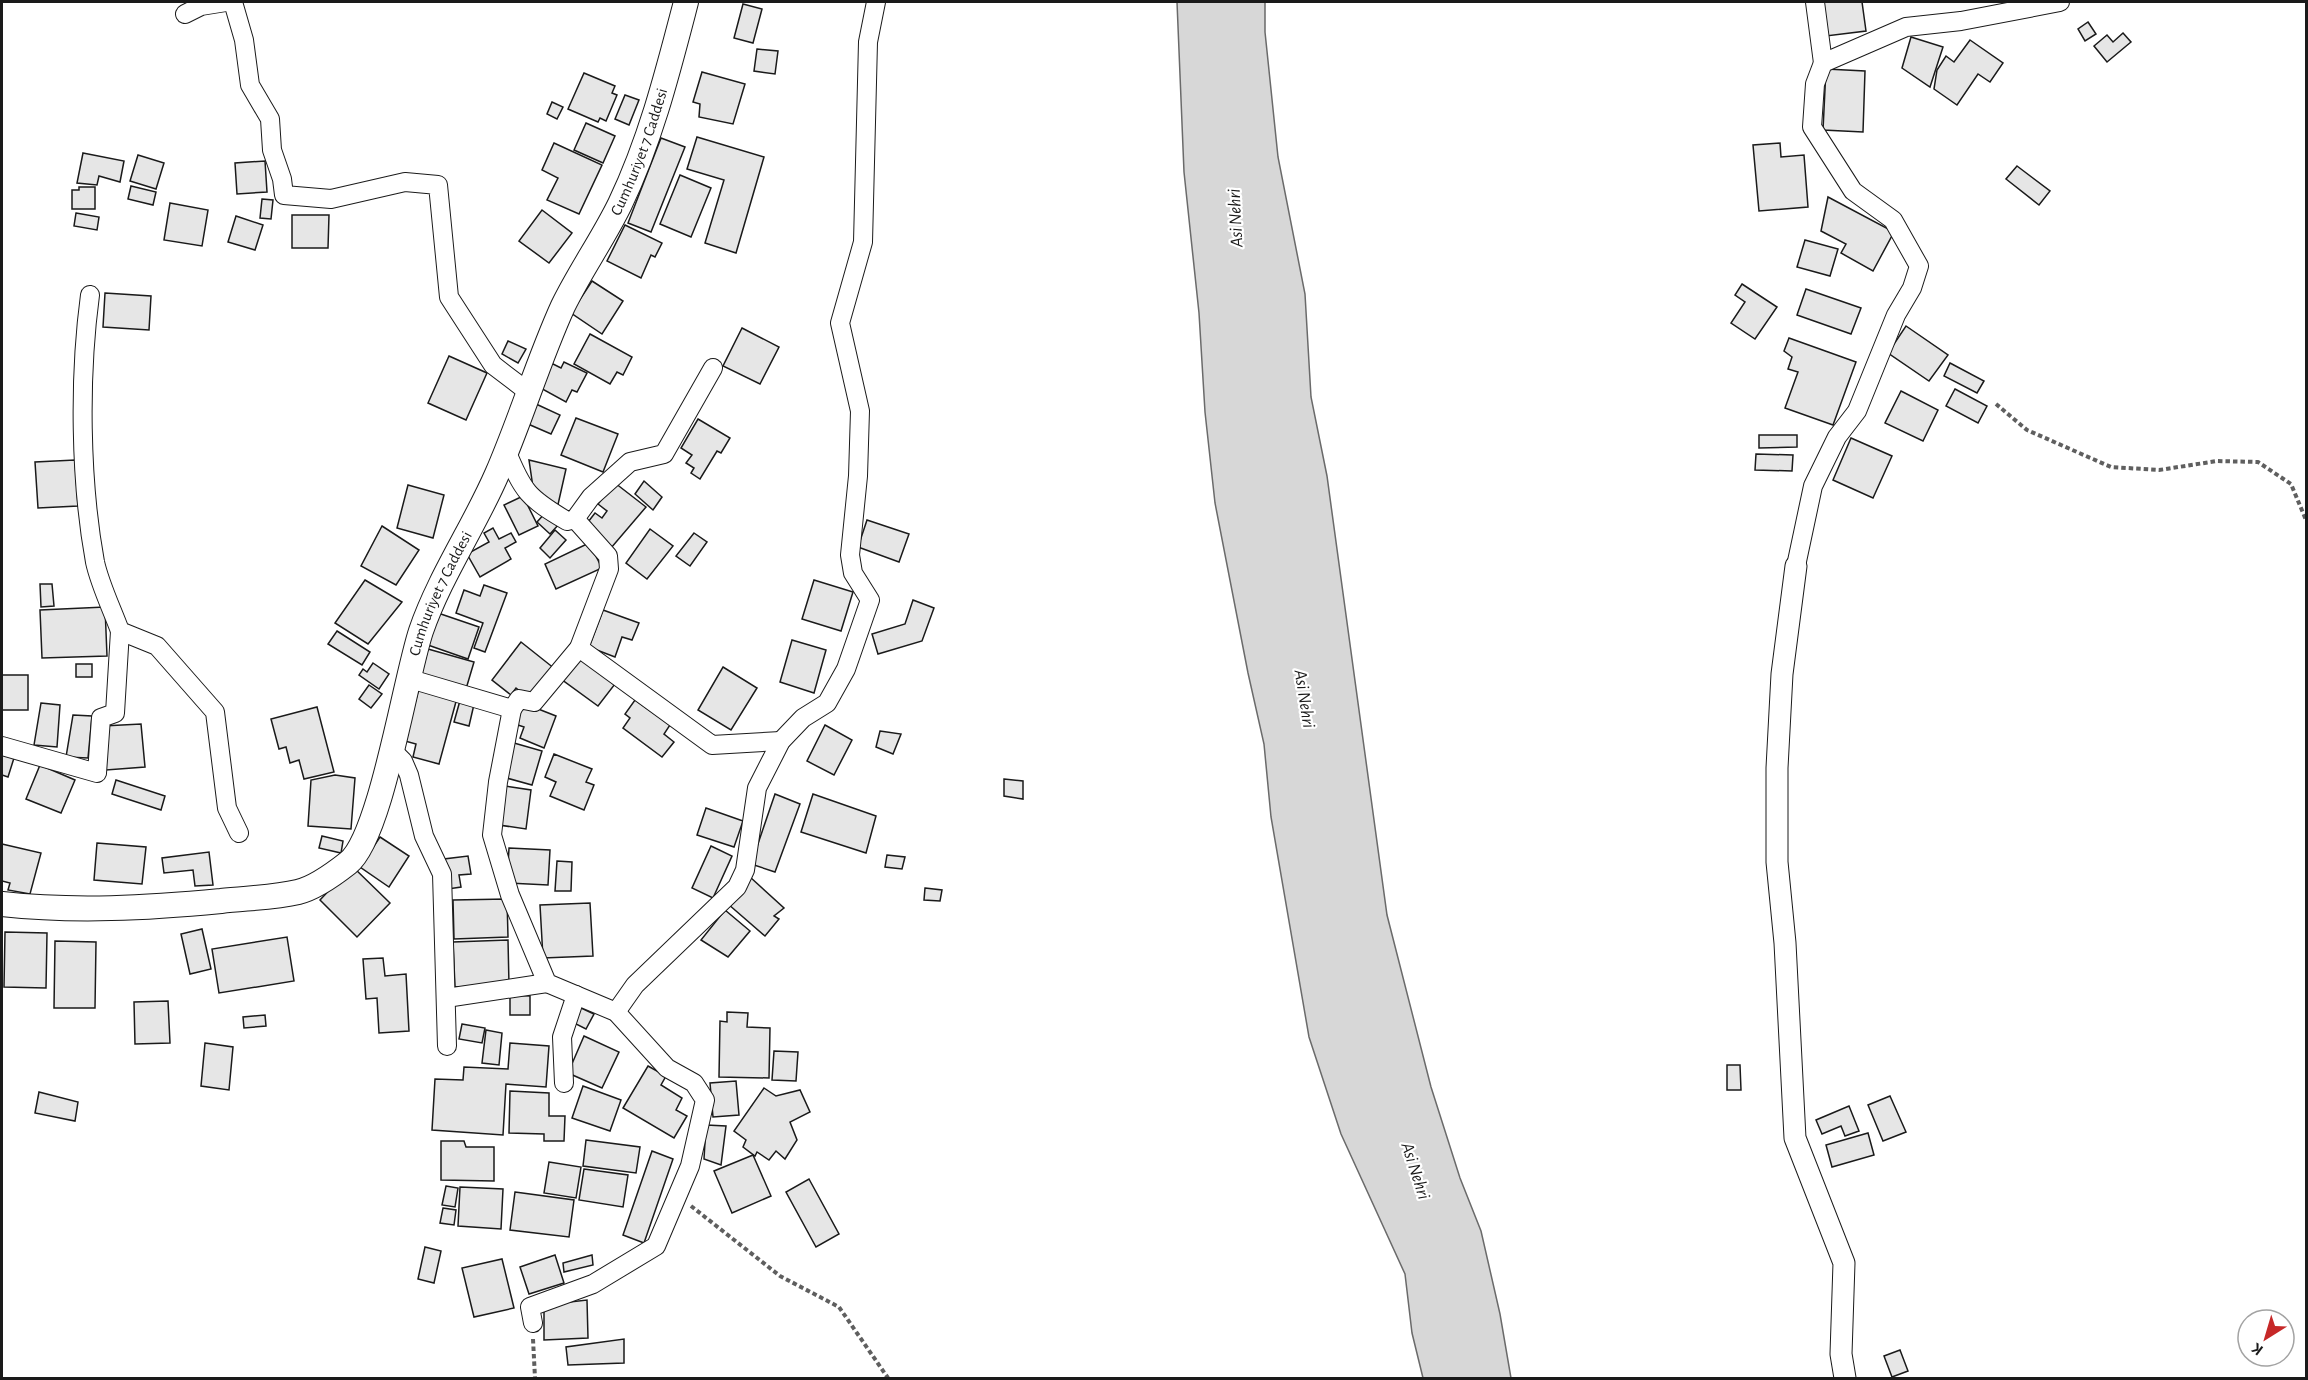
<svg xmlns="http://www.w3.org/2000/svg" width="2308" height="1380" viewBox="0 0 2308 1380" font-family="'Alegreya Sans',sans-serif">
  <rect width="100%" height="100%" fill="#fff"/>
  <path fill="#d7d7d7" stroke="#6a6a6a" stroke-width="1.5" d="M1177,2H1265V32L1278,157L1305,294L1311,397L1327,476L1387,915L1431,1087L1460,1178L1481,1231L1500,1314L1511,1378H1423L1412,1333L1405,1274L1341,1134L1309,1037L1271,817L1264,744L1248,673L1215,503L1205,412L1199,313L1184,172Z"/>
  <g fill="#e6e6e6" stroke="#1a1a1a" stroke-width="1.5">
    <path d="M1822,2H1862L1866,31L1826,36Z"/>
    <path d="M743,4L762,9L753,43L734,38Z"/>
    <path d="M2088,22L2096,34L2085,41L2078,29Z"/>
    <path d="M2123,33L2131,42L2107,62L2094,46L2107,35L2113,42Z"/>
    <path d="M1911,37L1943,47L1930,87L1902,68Z"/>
    <path d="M1970,40L2003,63L1990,82L1978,74L1957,105L1934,89L1937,70L1946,56L1954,62Z"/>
    <path d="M757,49L778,51L775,74L754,71Z"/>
    <path d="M1826,69L1865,71L1863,132L1823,130Z"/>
    <path d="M702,72L745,84L733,124L699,117L700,104L693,102Z"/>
    <path d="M584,73L615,86L612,93L617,95L606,121L600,118L598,122L568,109Z"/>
    <path d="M625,95L639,100L629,125L615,119Z"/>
    <path d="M552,102L563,107L557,119L547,114Z"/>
    <path d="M586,123L615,136L603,163L574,150Z"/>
    <path d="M697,137L764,157L736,253L705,243L724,180L687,169Z"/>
    <path d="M661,138L685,147L651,232L628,223Z"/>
    <path d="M554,143L602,165L579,214L547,200L558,178L542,170Z"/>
    <path d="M1780,143L1781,157L1804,155L1808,207L1759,211L1753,145Z"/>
    <path d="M83,153L124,161L120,182L99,176L97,185L77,183Z"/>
    <path d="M138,155L164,163L156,189L130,181Z"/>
    <path d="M265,161L267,192L237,194L235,163Z"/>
    <path d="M2017,166L2050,191L2039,205L2006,179Z"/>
    <path d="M680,175L711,188L691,237L660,224Z"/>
    <path d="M131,186L156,192L153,205L128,199Z"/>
    <path d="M79,187H95V209H72V190H79Z"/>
    <path d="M1828,197L1894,232L1873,271L1841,253L1846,244L1821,231Z"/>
    <path d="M262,199L273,200L271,219L260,218Z"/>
    <path d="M170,203L208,210L202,246L164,240Z"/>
    <path d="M542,210L572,233L549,263L519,241Z"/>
    <path d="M76,213L99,217L97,230L74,226Z"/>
    <path d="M292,215H329L328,248H292Z"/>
    <path d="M236,216L263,225L255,250L228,242Z"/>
    <path d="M625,225L662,243L655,257L651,255L641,278L607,261Z"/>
    <path d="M1805,240L1838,249L1830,276L1797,267Z"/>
    <path d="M592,281L623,301L602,334L571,313Z"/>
    <path d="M1742,284L1777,307L1755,339L1731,323L1745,302L1735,295Z"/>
    <path d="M1806,289L1861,308L1851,334L1797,315Z"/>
    <path d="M105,293L151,296L149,330L103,327Z"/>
    <path d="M1906,326L1948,355L1929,381L1888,353Z"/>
    <path d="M742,328L779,347L760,384L723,366Z"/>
    <path d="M590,334L632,357L623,375L617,372L610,384L574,364Z"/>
    <path d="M1789,338L1856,362L1833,425L1785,408L1798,372L1788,369L1792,357L1784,351Z"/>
    <path d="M508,341L526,349L518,363L502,354Z"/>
    <path d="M449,356L487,373L466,420L428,403Z"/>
    <path d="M547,361L561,368L564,362L587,373L577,392L572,390L566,402L535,385Z"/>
    <path d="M1950,363L1984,381L1977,393L1944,376Z"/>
    <path d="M1955,389L1987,406L1978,423L1946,406Z"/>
    <path d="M1901,391L1938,410L1923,441L1885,423Z"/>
    <path d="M536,404L560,415L551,434L528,424Z"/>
    <path d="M576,418L618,434L603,472L561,455Z"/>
    <path d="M698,419L730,438L721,453L717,451L700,479L691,473L694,468L686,463L692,455L681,448Z"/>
    <path d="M1759,435H1797V447L1759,448Z"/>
    <path d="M1851,438L1892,456L1873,498L1833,480Z"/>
    <path d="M1756,454L1793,455L1792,471L1755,470Z"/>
    <path d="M75,460L78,506L38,508L35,462Z"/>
    <path d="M529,460L566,469L557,509L534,494Z"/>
    <path d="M644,481L662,497L653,510L635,494Z"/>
    <path d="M615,483L646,507L611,548L585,526L595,513L602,518L607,511L598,504Z"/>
    <path d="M408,485L444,495L433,538L397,528Z"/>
    <path d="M523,496L538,526L519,535L504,505Z"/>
    <path d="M546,512L559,524L550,534L537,522Z"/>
    <path d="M867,520L909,534L899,562L858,547Z"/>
    <path d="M382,526L419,550L396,585L361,566Z"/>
    <path d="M493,528L499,539L511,533L516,542L505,548L511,559L480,577L467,554L489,542L484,533Z"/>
    <path d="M650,529L673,546L647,579L626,563Z"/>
    <path d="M555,530L566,540L550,558L540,548Z"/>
    <path d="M694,533L707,542L690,566L676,556Z"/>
    <path d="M589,543L602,568L556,589L545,564Z"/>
    <path d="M365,580L402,602L368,644L335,623Z"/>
    <path d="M814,580L853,592L841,631L802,619Z"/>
    <path d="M40,584H52L54,606L41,607Z"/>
    <path d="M484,585L507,593L485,652L474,648L483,623L456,613L464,590L480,596Z"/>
    <path d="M913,600L934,608L922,641L878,654L872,634L905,624Z"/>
    <path d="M105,607L107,656L42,658L40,610Z"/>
    <path d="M603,610L639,623L632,640L622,637L615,657L589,647Z"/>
    <path d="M435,612L479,627L468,659L425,644Z"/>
    <path d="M337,631L370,652L362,665L328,644Z"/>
    <path d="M792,640L826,650L814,693L780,682Z"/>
    <path d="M521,642L555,669L530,699L516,688L511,695L492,680Z"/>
    <path d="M428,649L474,662L466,689L421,676Z"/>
    <path d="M578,656L615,684L598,706L561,679Z"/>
    <path d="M373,663L389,674L379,689L359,675L363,669L367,672Z"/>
    <rect x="76" y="664" width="16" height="13"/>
    <path d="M723,667L757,688L731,730L698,710Z"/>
    <rect x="2" y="675" width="26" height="35"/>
    <path d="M369,685L382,694L371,708L359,699Z"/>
    <path d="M419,688L457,698L439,764L413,757L416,744L405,741Z"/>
    <path d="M461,697L475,700L469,726L454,722Z"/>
    <path d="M635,700L670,725L664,734L674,742L662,757L623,728L630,718L625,714Z"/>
    <path d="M41,703L60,705L57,747L34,745Z"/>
    <path d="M523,703L556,716L544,748L520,738L524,727L515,724Z"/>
    <path d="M317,707L334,772L304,779L299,760L290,763L286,747L279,749L271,719Z"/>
    <path d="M73,715L92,716L88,758L66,757Z"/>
    <path d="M141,724L145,767L106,770L103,726Z"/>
    <path d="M825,725L852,740L834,775L807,761Z"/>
    <path d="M880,731L901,734L893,754L876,747Z"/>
    <path d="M514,743L542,751L532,785L503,777Z"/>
    <path d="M2,754L14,758L8,777L2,775Z"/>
    <path d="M554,754L592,769L586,782L594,785L584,810L550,796L556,782L545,777Z"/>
    <path d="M40,765L75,780L61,813L26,799Z"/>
    <path d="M335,775L355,778L351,829L308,826L311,780Z"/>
    <path d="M1004,779L1023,781V799L1004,796Z"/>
    <path d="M116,780L165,796L161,810L112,794Z"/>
    <path d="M505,786L531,790L526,829L499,825Z"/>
    <path d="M775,794L800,804L775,872L751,864Z"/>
    <path d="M813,794L876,816L866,853L801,832Z"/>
    <path d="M706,808L743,821L734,847L697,835Z"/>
    <path d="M322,836L343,841L341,853L319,848Z"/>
    <path d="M380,837L409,856L389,887L360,867Z"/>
    <path d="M97,843L146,847L142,884L94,880Z"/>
    <path d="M2,844L41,853L30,894L8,890L10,883L2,881Z"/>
    <path d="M711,846L732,856L713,898L692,888Z"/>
    <path d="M509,848L550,850L548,885L507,883Z"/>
    <path d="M209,852L213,885L195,886L193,870L164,873L162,858Z"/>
    <path d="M887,855L905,857L902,869L885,867Z"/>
    <path d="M468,856L471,874L459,875L461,887L448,889L444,859Z"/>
    <path d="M557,861L572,862L571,891H555Z"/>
    <path d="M352,866L390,903L357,937L320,900Z"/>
    <path d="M750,877L784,908L774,916L779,919L765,936L728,904Z"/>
    <path d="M925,888L942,890L940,901L924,900Z"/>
    <path d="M507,899L508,937L454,939L453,900Z"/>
    <path d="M590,903L593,956L543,958L540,905Z"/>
    <path d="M725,910L750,931L728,957L701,940Z"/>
    <path d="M202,929L211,969L190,974L181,934Z"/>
    <path d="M5,932L47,933L46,988L4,987Z"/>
    <path d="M287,937L294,981L219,993L212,949Z"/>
    <path d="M508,940L509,985L455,987L453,942Z"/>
    <path d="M55,941L96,942L95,1008H54Z"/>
    <path d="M383,958L385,976L406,974L409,1031L379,1033L377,998L366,999L363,959Z"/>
    <path d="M510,995L530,996V1015H510Z"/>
    <path d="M168,1001L170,1043L135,1044L134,1002Z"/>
    <path d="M579,1007L594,1014L586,1029L572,1022Z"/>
    <path d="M727,1012L748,1013L747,1027L770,1028L769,1078L719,1077L720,1021L727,1022Z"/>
    <path d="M265,1015L266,1026L244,1028L243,1017Z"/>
    <path d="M462,1024L485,1028L482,1043L459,1039Z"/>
    <path d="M486,1030L502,1033L499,1065L482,1063Z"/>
    <path d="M584,1036L619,1052L602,1088L568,1073Z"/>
    <path d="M205,1043L233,1047L229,1090L201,1086Z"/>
    <path d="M510,1043L549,1046L546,1087L506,1084L503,1135L432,1130L435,1079L463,1080L464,1067L508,1069Z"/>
    <path d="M774,1051L798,1052L796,1081L772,1080Z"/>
    <path d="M1727,1065H1740L1741,1090H1727Z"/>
    <path d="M648,1066L666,1076L661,1085L682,1098L676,1110L687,1116L674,1138L623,1108Z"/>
    <path d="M736,1081L739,1115L713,1117L710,1083Z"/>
    <path d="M583,1086L621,1100L610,1131L572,1118Z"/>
    <path d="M764,1088L776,1096L800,1090L810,1112L790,1122L797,1140L785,1159L776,1151L769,1160L757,1152L755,1156L743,1147L746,1140L734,1131Z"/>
    <path d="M510,1091L549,1093V1116H565L564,1141H544V1134L509,1133Z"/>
    <path d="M39,1092L78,1102L75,1121L35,1113Z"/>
    <path d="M1890,1096L1906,1132L1883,1141L1868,1105Z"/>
    <path d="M1849,1106L1859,1131L1845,1136L1841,1126L1822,1134L1816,1120Z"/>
    <path d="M706,1125L726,1126L721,1165L704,1159Z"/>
    <path d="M1868,1133L1874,1155L1832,1167L1826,1145Z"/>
    <path d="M586,1140L640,1147L636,1173L583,1166Z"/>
    <path d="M441,1141H464L466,1147H494V1181L441,1180Z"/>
    <path d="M652,1151L673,1159L644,1243L623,1235Z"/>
    <path d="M753,1155L771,1196L732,1213L714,1171Z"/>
    <path d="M549,1162L581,1167L576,1198L544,1193Z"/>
    <path d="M584,1169L628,1175L623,1207L579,1200Z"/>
    <path d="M809,1179L839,1234L816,1247L786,1192Z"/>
    <path d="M446,1186L458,1188L455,1207L442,1205Z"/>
    <path d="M460,1187L503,1189L501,1229L458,1226Z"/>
    <path d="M515,1192L574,1200L569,1237L510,1230Z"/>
    <path d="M443,1208L456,1210L454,1225L440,1223Z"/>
    <path d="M425,1247L441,1251L434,1283L418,1279Z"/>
    <path d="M555,1255L564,1283L529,1294L520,1267Z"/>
    <path d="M592,1255L593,1265L564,1272L563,1263Z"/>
    <path d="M502,1259L514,1308L474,1317L462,1268Z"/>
    <path d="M587,1300L588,1338L544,1340V1305Z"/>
    <path d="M624,1339V1363L568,1365L566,1347Z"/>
    <path d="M1900,1350L1908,1371L1892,1377L1884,1356Z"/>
  </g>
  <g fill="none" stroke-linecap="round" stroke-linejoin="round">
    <defs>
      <g id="minor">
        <path d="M233,2L244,40L250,85L270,119L272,150L282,179L284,195L331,199L405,182L438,185L449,297L493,365L527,391"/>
        <path d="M1815,2L1823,63"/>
        <path d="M185,14L201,6L226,2"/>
        <path d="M90,295C79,377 80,480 95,562C100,585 112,609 120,631L157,646L215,712L227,808L239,833"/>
        <path d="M506,450C523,492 528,498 567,521L575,519L591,497L630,462L664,454L713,368"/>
        <path d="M1796,566L1813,486L1837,437L1857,411L1896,315L1912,288L1919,266L1893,220L1853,191L1812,127L1815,84L1823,63L1906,27L1961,21L2060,2"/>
        <path d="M579,648L712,745L781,741"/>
        <path d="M407,678L512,709L498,782L492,835L510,895L547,983L616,1012L667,1068L694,1083L705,1100L690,1166L656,1246L593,1284L530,1307L533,1323"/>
        <path d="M512,709L519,699L534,702L579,648L609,569L608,556L575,519"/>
        <path d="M2,746L97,773L101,718L115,713L120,631"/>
        <path d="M392,750L403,761L409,775L424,836L442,874L447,1046"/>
        <path d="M446,998L547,983"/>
        <path d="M616,1012L635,985L737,887L745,870L757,788L781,741L803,718L827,703L846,669L870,600L853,573L850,555L858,476L860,411L840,323L863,242L868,42L876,2"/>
        <path d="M564,1083L562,1037L576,995"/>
      </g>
      <path id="tertiary" d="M1796,566L1782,674L1777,768V862L1785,943L1795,1138L1844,1263L1841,1354L1845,1378"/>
      <g id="secondary">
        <path id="s1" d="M2,904C75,912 147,908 221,901C246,898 273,898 298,892C315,888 334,874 348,863C381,837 405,679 421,631C440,576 474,527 497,474C521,419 538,361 563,306C580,271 603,239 620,204C651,139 668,71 686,2"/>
      </g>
    </defs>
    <use href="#minor" stroke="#1a1a1a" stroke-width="20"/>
    <use href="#tertiary" stroke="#1a1a1a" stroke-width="23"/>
    <use href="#secondary" stroke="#1a1a1a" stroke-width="26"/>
    <g stroke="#5f5f5f" stroke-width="4" stroke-dasharray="4.5 3" stroke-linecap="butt">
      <path d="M1996,404L2027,430L2111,467L2159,470L2217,461L2258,462L2291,484L2306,520"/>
      <path d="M691,1206L780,1276L839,1307L888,1378"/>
      <path d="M533,1339L535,1378"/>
    </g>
    <use href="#minor" stroke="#fff" stroke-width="18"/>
    <use href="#tertiary" stroke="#fff" stroke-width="21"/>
    <use href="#secondary" stroke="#fff" stroke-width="24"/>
  </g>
  <g text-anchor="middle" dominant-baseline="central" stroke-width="4.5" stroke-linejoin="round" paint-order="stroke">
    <g font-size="16" fill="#1a1a1a" stroke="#fff">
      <text stroke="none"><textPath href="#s1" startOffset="1128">Cumhuriyet 7 Caddesi</textPath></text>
      <text stroke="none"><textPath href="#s1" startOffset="642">Cumhuriyet 7 Caddesi</textPath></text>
    </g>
    <g font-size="18" font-style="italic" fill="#1a1a1a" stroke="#fff">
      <text transform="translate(1236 218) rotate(-93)">Asi Nehri</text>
      <text transform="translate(1304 699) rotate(81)">Asi Nehri</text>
      <text transform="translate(1415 1171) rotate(72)">Asi Nehri</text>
    </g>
  </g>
  <rect width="2308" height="1380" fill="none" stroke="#1a1a1a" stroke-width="6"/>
  <g transform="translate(2266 1338) rotate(217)"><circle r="28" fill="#ffffff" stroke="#a3a3a3" stroke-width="1.5"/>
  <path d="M0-4.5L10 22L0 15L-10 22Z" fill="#c62828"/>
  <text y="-9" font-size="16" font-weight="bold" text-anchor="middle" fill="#1a1a1a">K</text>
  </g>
</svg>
